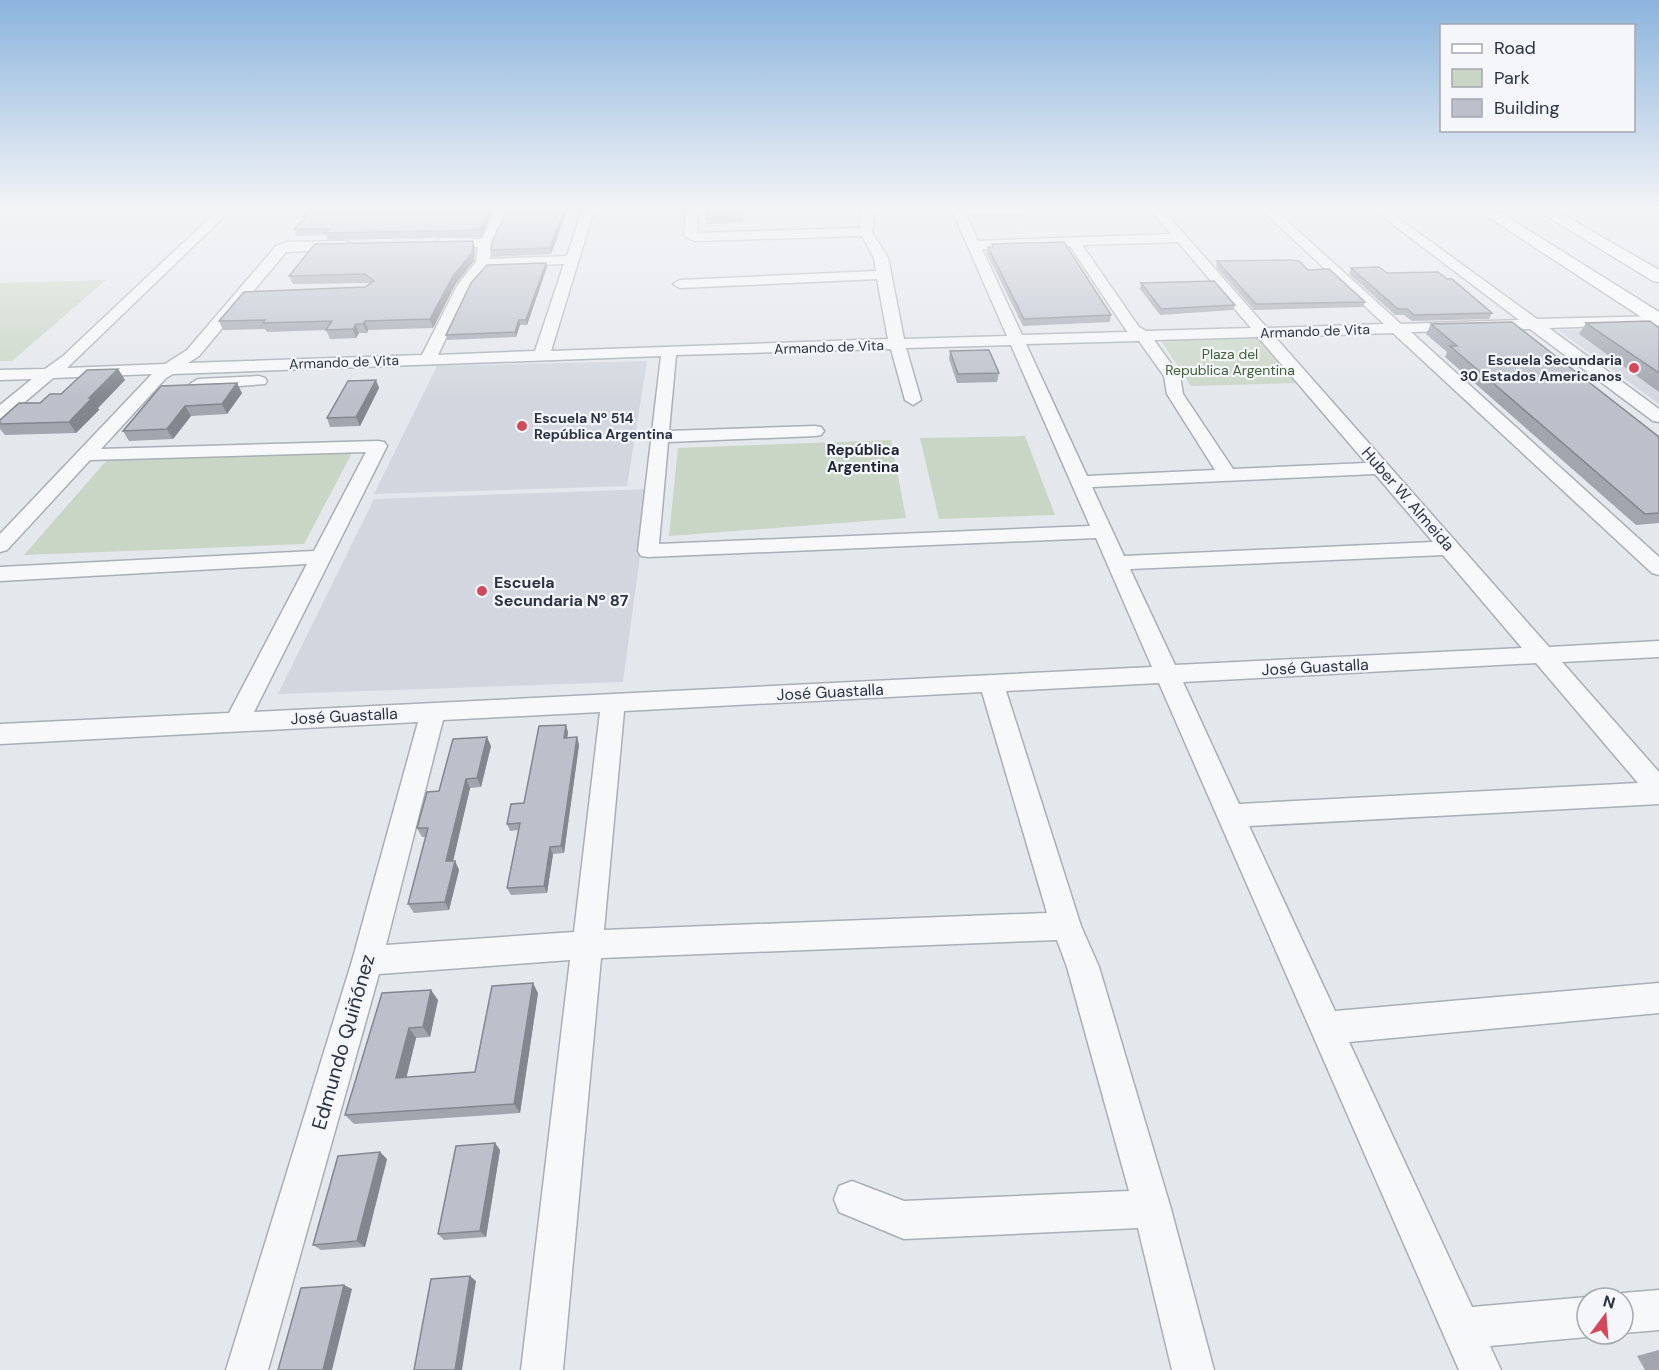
<svg xmlns="http://www.w3.org/2000/svg" width="1659" height="1370" viewBox="0 0 1659 1370" font-family="'DM Sans',sans-serif">
	<rect width="100%" height="100%" fill="#e4e7ec"/>
	<path fill="#d2d6de" d="M1651 327 1659 332V404L1558 330Z
		M647 361 627 486 374 494 437 366Z
		M649 489 623 682 278 694 374 499Z"/>
	<path fill="#c9d6c5" d="M106 280 12 361H0V283Z
		M1261 337 1299 383 1191 386 1161 341Z
		M1025 436 1055 515 939 519 920 438Z
		M891 440 906 518 669 536 678 448Z
		M353 451 304 544 24 555 107 460Z"/>
	<g fill="none" stroke-linecap="round" stroke-linejoin="round">
		<g stroke="#a9aeb7" stroke-width="3">
			<path id="minor" d="M218 210H231L67 368 165 364 187 350 276 246 287 242 346 241 352 245 346 249 286 252 199 356 188 363 422 355 457 286 476 262 478 247 441 246 435 242 441 238 482 239 495 213 500 210 507 213 491 248 490 259 567 256 582 210H594L551 351 888 339 877 279 680 288 673 284 680 280 876 271 874 258 862 236 695 241 684 236 686 210H698L697 233 860 228V210H872L874 218 872 232 888 258 904 339 1007 336 952 210H1031L1025 214 966 215 978 241 1171 234 1151 210H1163L1267 328 1384 324 1262 210H1275L1401 324 1519 320 1374 210H1387L1537 319 1659 316V324L1549 328 1659 409V422L1653 421 1530 329 1411 332 1659 557V575L1652 573 1393 333 1275 337 1549 647 1659 641V657L1562 662 1659 772V804L1249 826 1335 1011 1659 983V1013L1349 1042 1472 1307 1587 1297 1589 1298H1587V1334H1594L1587 1337 1490 1346 1501 1370H1459L1159 683 1006 691 1081 926 1099 967 1171 1209 1214 1370H1172L1138 1228 904 1239 839 1212 834 1199 839 1186 852 1181 904 1201 1129 1191 1067 967 1057 940 601 958 563 1370H521L570 960 379 974 268 1370H226L352 961 418 722 0 744V724L229 713 307 564 0 581V567L314 551 366 452 90 460 7 550 0 552V534L152 374 53 378 6 418 0 419V405L32 379 0 380V370L45 369 63 356ZM1178 242 1251 328 1146 331 1139 327 1082 245ZM1070 246 1126 330 1128 332 1022 335 982 249ZM564 264 535 351 438 355 470 287 487 267ZM1258 337 1366 463 1233 469 1183 394 1180 376 1154 340ZM1139 341 1164 376 1167 394 1215 470 1087 476 1026 344ZM1011 345 1090 526 659 544 668 442 815 436 821 435 824 431 821 427 815 426 669 431 676 355 891 349 905 400 913 405 921 400 906 348ZM661 356 638 551 641 556 648 557 1096 538 1152 667 254 712 387 446 384 442 378 441 101 449 166 378 173 374ZM1375 474 1433 542 1124 556 1092 487ZM1443 555 1522 648 1175 665 1130 569ZM1536 663 1638 783 1239 804 1183 682ZM982 692 1047 913 604 930 624 711ZM600 712 574 932 386 945 443 720Z
				M259 376 265 378 267 381 265 384 198 389 190 384 198 379Z
				M1659 1290V1330L1623 1333V1298H1611L1623 1293Z"/>
		</g>
		<g stroke="#a3abb8" stroke-width="3">
			<path id="major" d="M1478 210H1496L1659 312V326L1652 324Z
				M1537 210H1555L1659 270V282L1653 281Z"/>
		</g>
		<use href="#minor" fill="#f7f8fa" fill-rule="evenodd"/>
		<use href="#major" fill="#fff" fill-rule="evenodd"/>
	</g>
	<path fill="#a1a5ae" d="M309 210H498L493 212 481 237 328 240 326 235 296 236 294 229 304 219 303 216Z
		M503 210H567L551 254 492 257 491 250 506 212Z
		M743 210V223L706 224V218Z
		M473 241 475 249 474 261 455 285 433 328 368 330 367 333H359L356 338 330 339 326 330 267 332 265 329 223 330 219 321 365 287 370 284 368 283 293 284 289 276Z
		M992 244 1111 315 1110 322 1023 326 987 254 988 247H992Z
		M1217 261 1308 270 1365 302 1363 307 1254 310 1216 267Z
		M547 267 527 325H520L516 337 447 340 446 335Z
		M1351 268 1387 273 1492 313 1489 319 1412 321 1404 315H1395L1349 274Z
		M1141 283 1235 305 1233 310 1160 315 1140 289Z
		M1586 323 1659 328V392L1579 334Z
		M1431 324 1659 437V523L1636 525 1445 357 1447 352 1426 334Z
		M950 351 999 373 997 382 957 383 949 359Z
		M118 369 125 380 98 408 99 410 76 433 5 435 0 429V420Z
		M376 380 379 388 360 426 330 427 327 418Z
		M161 386 242 393 227 414 191 416 173 439 129 441 123 431Z
		M568 732 567 738 577 737 579 745 564 853 553 854 547 893 511 895 507 888 519 830 510 831 507 824 524 803Z
		M491 746 481 787 470 788 453 861H455L459 870 449 910 414 913 408 904 426 837H422L417 828 439 791Z
		M382 993 438 1000 430 1037 416 1038 406 1077 475 1072 538 993 520 1113 354 1124 345 1115Z
		M500 1150 486 1237 444 1240 438 1234Z
		M387 1159 365 1247 321 1250 313 1245Z
		M1659 1350V1370H1645L1637 1356Z"/>
	<path fill="#83868d" d="M490 210H498L493 212 481 237 479 230Z
		M564 210H567L551 254 550 248Z
		M473 241 475 249 474 261 455 285 433 328 430 319 453 276Z
		M546 263 547 267 527 325 526 320Z
		M519 320 520 325 516 337 515 332Z
		M365 321 368 330 367 333 363 324Z
		M356 324 359 333 356 338 353 329Z
		M118 369 125 380 98 408 99 410 76 433 69 422 89 398Z
		M376 380 379 388 360 426 356 417Z
		M237 383 242 393 227 414 222 404Z
		M185 406 191 416 173 439 167 429Z
		M566 725 568 732 566 745 564 738Z
		M487 737 491 746 481 787 477 778Z
		M577 737 579 745 564 853 561 846Z
		M466 779 470 788 451 870 446 861Z
		M550 847 553 854 547 893 544 886Z
		M455 861 459 870 449 910 445 902Z
		M533 983 538 993 520 1113 514 1104Z
		M431 990 438 1000 430 1037 423 1027Z
		M409 1028 416 1038 404 1088 396 1078Z
		M495 1143 500 1150 486 1237 480 1231Z
		M380 1152 387 1159 365 1247 357 1241Z
		M470 1276 476 1281 462 1370H455Z
		M344 1285 352 1289 332 1370H323Z"/>
	<path fill="#bbc0ca" stroke="#83868d" stroke-width="1.5" d="M309 210H490L479 230 325 233 329 229H294L307 216H303Z
		M507 210H564L550 248 491 250 492 242Z
		M707 210H743V217L706 218Z
		M473 241 472 253 453 276 430 319 365 321 363 324H356L353 329 326 330 332 321 263 323 265 320 219 321 244 292 365 287 374 281 365 274 289 276 315 244Z
		M1064 242 1111 315 1024 319 988 247H993L992 244Z
		M1290 260 1299 261 1308 270 1329 269 1365 302 1256 304 1217 261Z
		M546 263 526 320H519L515 332 446 335 471 283 487 265Z
		M1379 267 1387 273 1438 272 1447 279H1452L1492 313 1414 315 1407 309H1398L1351 268Z
		M1214 281 1235 305 1161 309 1141 283Z
		M1650 321 1659 328V373L1586 323Z
		M1512 322 1659 437V513L1645 514 1450 346H1457L1431 324Z
		M989 350 999 373 958 374 950 351Z
		M118 369 89 398H92L69 422 0 424V420L19 403H40L50 394H61L87 370Z
		M376 380 356 417 327 418 348 381Z
		M237 383 222 404 185 406 167 429 123 431 161 386Z
		M566 725 564 738 577 737 561 846 550 847 544 886 507 888 520 823 507 824 511 804 524 803 539 726Z
		M487 737 477 778 466 779 446 861H455L445 902 408 904 428 828H417L427 792 439 791 453 739Z
		M533 983 514 1104 345 1115 382 993 431 990 423 1027 409 1028 396 1078 475 1072 492 986Z
		M495 1143 480 1231 438 1234 456 1146Z
		M380 1152 357 1241 313 1245 338 1156Z
		M470 1276 455 1370H414L431 1279Z
		M344 1285 323 1370H278L301 1288Z"/>
	<linearGradient id="sky" x2="0" y2="1"><stop stop-color="#8bb4dd"/><stop offset="0.52" stop-color="#f3f4f6"/><stop offset="1" stop-color="#f3f4f6" stop-opacity="0"/></linearGradient>
	<rect width="1659" height="401" fill="url(#sky)"/>
	<g fill="#d1495b" stroke="#f4f6f9" stroke-width="2">
		<circle cx="1634" cy="368" r="6"/>
		<circle cx="522" cy="426" r="6"/>
		<circle cx="482" cy="591" r="6"/>
	</g>
	<g text-anchor="middle" dominant-baseline="central" stroke-width="4.5" stroke-linejoin="round" paint-order="stroke">
		<g font-size="14" fill="#2b3445" stroke="#f4f6f9">
			<text transform="translate(1315 331) rotate(-2)">Armando de Vita</text>
			<text transform="translate(829 347) rotate(-2)">Armando de Vita</text>
			<text transform="translate(344 362) rotate(-2)">Armando de Vita</text>
		</g>
		<g font-size="14" fill="#3f6138" stroke="#f4f6f9">
			<text x="1230" y="354">Plaza del<tspan x="1230" dy="16">Republica Argentina</tspan></text>
		</g>
		<g font-size="14" font-weight="bold" fill="#2b3445" stroke="#f4f6f9" text-anchor="end">
			<text x="1622" y="360">Escuela Secundaria<tspan x="1622" dy="16">30 Estados Americanos</tspan></text>
			<text x="534" y="418" text-anchor="start">Escuela Nº 514<tspan x="534" dy="16">República Argentina</tspan></text>
		</g>
		<g font-size="15" font-weight="bold" fill="#1d2536" stroke="#f4f6f9">
			<text x="863" y="450">República<tspan x="863" dy="17">Argentina</tspan></text>
		</g>
		<g font-size="16" fill="#2b3445" stroke="#f4f6f9">
			<text transform="translate(1408 499) rotate(49)">Huber W. Almeida</text>
			<text transform="translate(1315 667) rotate(-3)">José Guastalla</text>
			<text transform="translate(830 692) rotate(-3)">José Guastalla</text>
			<text transform="translate(344 716) rotate(-3)">José Guastalla</text>
		</g>
		<g font-size="16" font-weight="bold" fill="#2b3445" stroke="#f4f6f9" text-anchor="start">
			<text x="494" y="582">Escuela<tspan x="494" dy="18">Secundaria Nº 87</tspan></text>
		</g>
		<g font-size="20" fill="#2b3445" stroke="#f4f6f9">
			<text transform="translate(343 1042) rotate(-74)">Edmundo Quiñónez</text>
		</g>
	</g>
	<rect x="1440" y="24" width="195" height="108" fill="#f4f6f9" stroke="#a4a8b1" stroke-width="1.5"/>
	<rect x="1452" y="44" width="30" height="9" fill="#ffffff" stroke="#a4a8b1" stroke-width="1.5"/>
	<text x="1494" y="54" font-size="18" fill="#2b3445">Road</text>
	<rect x="1452" y="69" width="30" height="18" fill="#c9d6c5" stroke="#a4a8b1" stroke-width="1.5"/>
	<text x="1494" y="84" font-size="18" fill="#2b3445">Park</text>
	<rect x="1452" y="99" width="30" height="18" fill="#bbc0ca" stroke="#a4a8b1" stroke-width="1.5"/>
	<text x="1494" y="114" font-size="18" fill="#2b3445">Building</text>
	<g transform="translate(1605 1316) rotate(16)"><circle r="28" fill="#f4f6f9" stroke="#a4a8b1" stroke-width="1.5"/>
	<path d="M0-4.5L10 22L0 15L-10 22Z" fill="#d1495b"/>
	<text y="-9" font-size="16" font-weight="bold" text-anchor="middle" fill="#2b3445">N</text>
	</g>
</svg>
